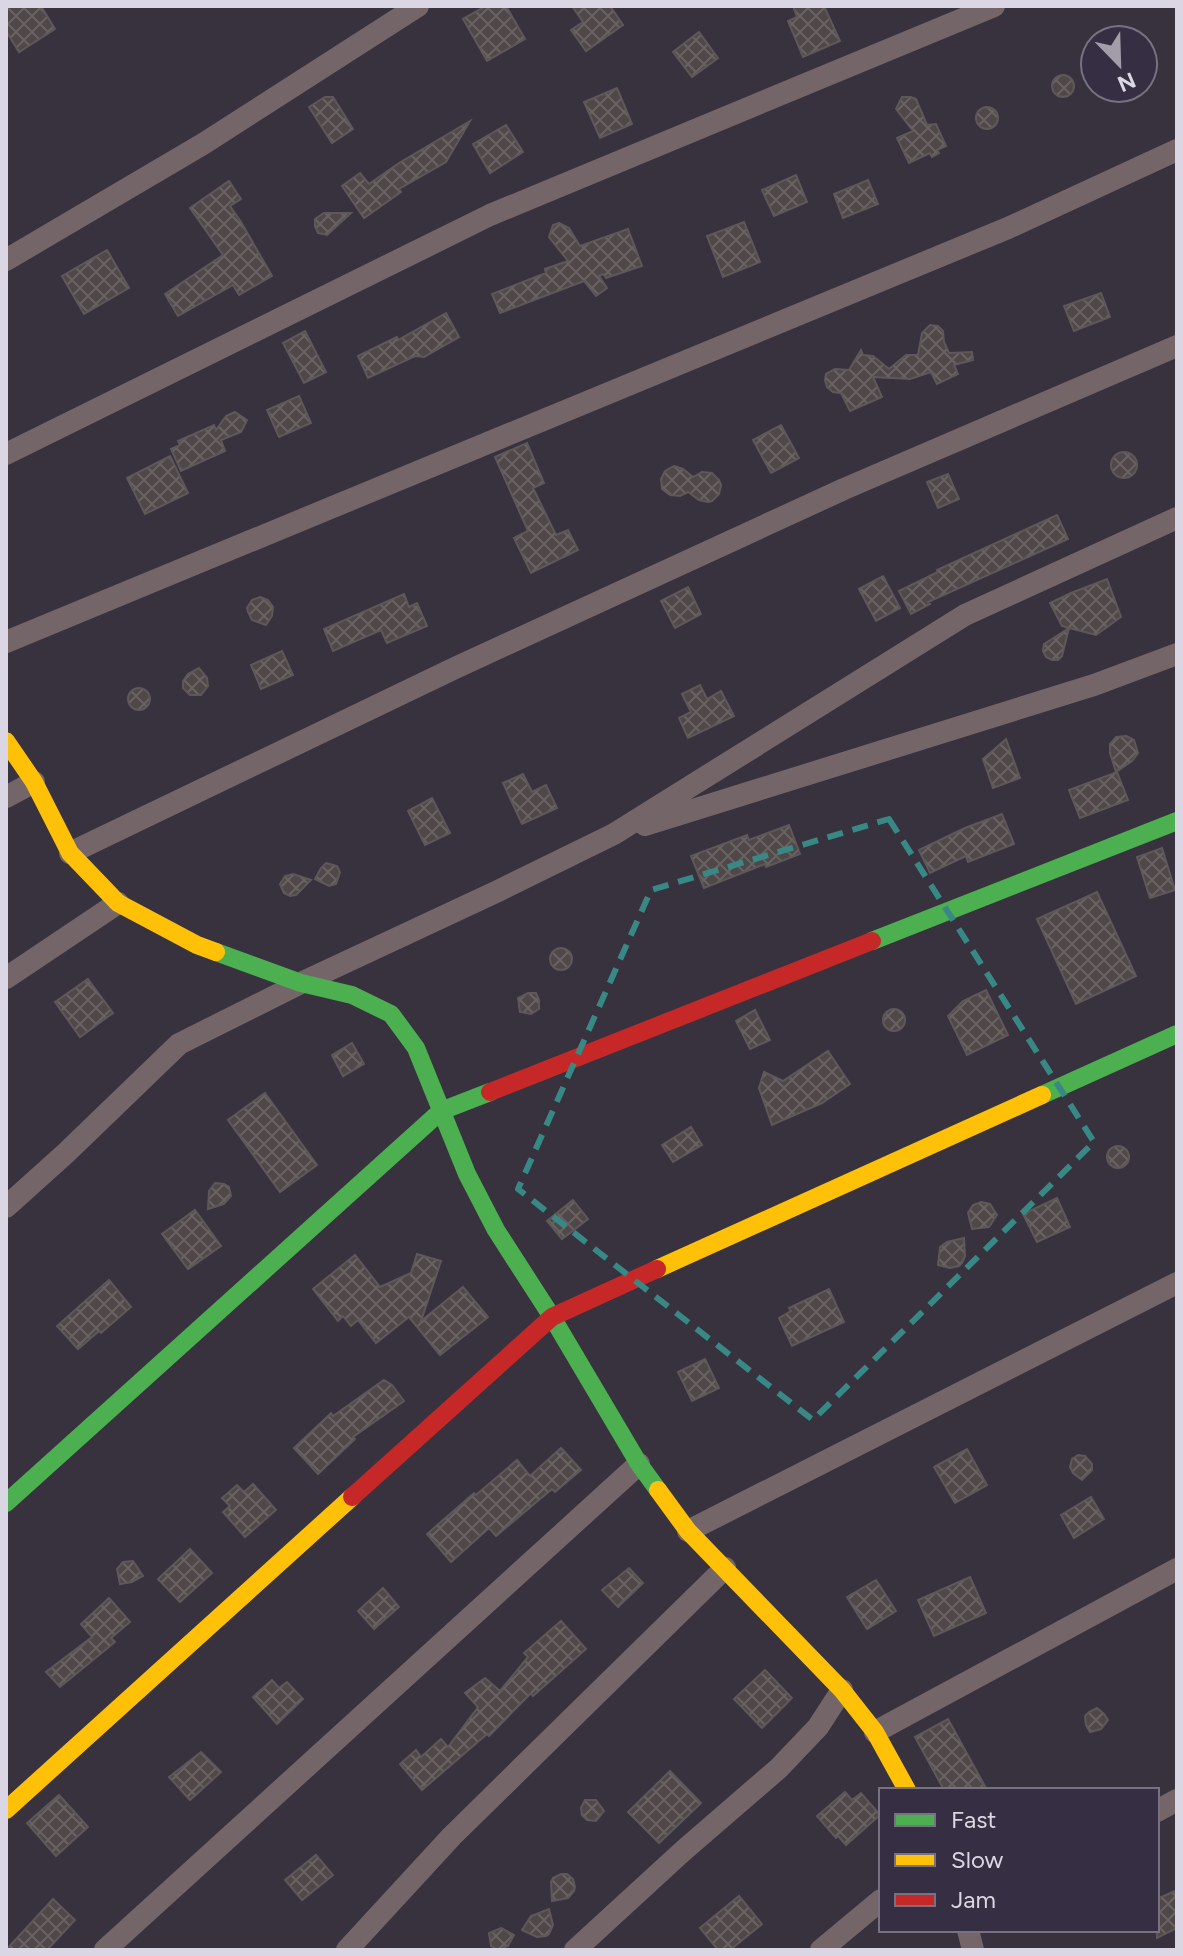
<svg xmlns="http://www.w3.org/2000/svg" width="1183" height="1956" viewBox="0 0 1183 1956" font-family="Figtree,sans-serif">
	<defs>
		<pattern id="building-cross-hatch" width="8" height="8" patternUnits="userSpaceOnUse" patternTransform="scale(2)"><rect width="8" height="8" fill="#504848"/><path d="M0 0l8 8M0 8l8-8" fill="none" stroke="#696262"/></pattern>
	</defs>
	<rect width="100%" height="100%" fill="#37323e"/>
	<path fill="url(#building-cross-hatch)" stroke="#5e585a" stroke-width="2" d="M6 6H41L55 29 19 52 6 31Z
		M486 6H506L525 39 487 61 463 19Z
		M572 6H610L623 25 586 51 571 30 583 22Z
		M793 6H824L840 41 803 57 788 21 797 17Z
		M699 32 718 58 692 77 673 52Z
		M1052 86a11 11 0 1 1 22 0a11 11 0 1 1-22 0Z
		M617 88 632 124 600 138 584 102Z
		M325 97H333L353 129 332 143 309 107Z
		M902 97H911L916 99 927 125 936 124 946 146 937 150 939 153 932 157 930 153 909 163 897 138 913 131 896 109Z
		M976 118a11 11 0 1 1 22 0a11 11 0 1 1-22 0Z
		M470 121 446 162 399 189 401 192 364 218 342 186 360 173 369 184 399 163Z
		M506 125 523 152 490 173 473 144Z
		M796 175 807 202 774 216 762 190Z
		M868 180 878 204 843 218 834 194Z
		M229 181 241 199 230 206 241 222 272 276 239 295 233 285 178 316 165 294 223 255 190 208Z
		M324 213H351L327 235 318 233 315 226V219Z
		M744 222 760 262 723 277 707 236Z
		M559 223 569 228 580 246 628 229 642 266 606 278 604 274 599 276 607 288 596 296 584 281 500 313 492 294 546 273 545 269 568 261 549 237 553 225Z
		M107 250 129 288 84 314 62 276Z
		M1101 293 1110 317 1074 331 1064 306Z
		M446 313 459 337 424 357 415 356 368 378 358 356 397 337 398 340Z
		M930 325 938 326 943 331 944 342 949 353 972 352 973 360 954 365 958 374 937 384 931 372 910 379 873 377 882 397 850 411 841 393 833 392 827 387 825 380 826 374 835 369 849 370 861 350 863 355 873 356 889 369 906 355H918L922 333Z
		M305 331 326 372 304 383 283 343Z
		M299 396 311 423 279 437 267 410Z
		M235 412 247 420 241 432 221 440 225 451 181 471 171 449 180 445 178 441 214 425 216 430 226 416Z
		M781 425 799 458 771 473 753 440Z
		M527 443 544 483 533 488 556 535 568 530 578 550 531 573 514 538 528 531 495 457Z
		M1111 465a13 13 0 1 1 26 0a13 13 0 1 1-26 0Z
		M170 456 188 493 145 514 127 478Z
		M674 466 683 469 693 477 702 472 712 473 719 480 721 485 719 494 712 501 708 502 699 500 688 492 680 496 670 495 662 489 661 479 665 471Z
		M948 474 959 499 938 508 927 482Z
		M1057 515 1068 539 928 602 930 604 911 614 899 591 938 572 937 570Z
		M883 576 900 608 876 621 859 589Z
		M1107 579 1121 617 1096 635 1069 628 1062 656 1058 660H1052L1046 657 1043 651 1044 644 1069 628 1062 626 1050 603 1071 593Z
		M688 587 701 614 675 628 661 601Z
		M404 594 409 607 417 603 427 626 387 643 381 630 333 651 324 629Z
		M260 597 268 600 273 607 272 616 266 625 252 620 248 612 247 608 252 600Z
		M282 651 293 675 261 689 251 665Z
		M199 668 207 678 208 686 201 695H190L183 688V681L188 674Z
		M700 685 707 699 721 691 734 716 688 738 679 718 691 712 682 694Z
		M128 699a11 11 0 1 1 22 0a11 11 0 1 1-22 0Z
		M1126 736 1134 740 1138 753 1132 761 1116 772 1110 753V744L1116 737Z
		M1006 739 1020 778 993 788 983 759Z
		M1117 772 1128 800 1080 818 1069 790Z
		M523 774 532 792 546 785 557 808 522 824 503 783Z
		M432 798 450 833 425 845 408 811Z
		M1002 814 1014 844 968 862 966 856 930 873 919 850 965 828Z
		M789 825 800 854 766 867 765 864 704 888 691 856 747 835 749 840Z
		M1162 848 1175 890 1150 898 1137 857Z
		M326 863 337 866 340 872 336 884 329 886 315 879 321 868Z
		M293 874 311 880 296 895 290 896 284 893 280 884 285 876Z
		M1097 892 1136 976 1076 1004 1037 919Z
		M550 959a11 11 0 1 1 22 0a11 11 0 1 1-22 0Z
		M88 979 113 1013 80 1037 55 1002Z
		M986 990 1008 1035 967 1055 948 1016 963 1001Z
		M528 993H536L539 1000V1009L531 1014 520 1012 518 998Z
		M883 1020a11 11 0 1 1 22 0a11 11 0 1 1-22 0Z
		M755 1010 770 1040 750 1049 736 1021Z
		M352 1043 364 1064 343 1076 332 1055Z
		M828 1051 850 1084 822 1103 772 1125 759 1088 764 1072 783 1081Z
		M265 1093 317 1165 280 1192 228 1120Z
		M691 1127 702 1145 673 1162 662 1145Z
		M1107 1157a11 11 0 1 1 22 0a11 11 0 1 1-22 0Z
		M215 1183 224 1184 229 1187 231 1196 224 1204 208 1209 209 1191Z
		M1057 1198 1070 1227 1037 1242 1023 1214Z
		M573 1200 588 1219 562 1239 547 1221Z
		M981 1202 990 1204 997 1215 989 1227 972 1229 968 1213 973 1205Z
		M195 1210 221 1246 188 1269 162 1234Z
		M964 1238 965 1256 962 1263 959 1266 950 1268 938 1265 940 1247 947 1242Z
		M417 1254 441 1261 421 1321 463 1287 488 1317 440 1355 409 1317 376 1343 358 1320 351 1326 343 1316 338 1321 313 1289 355 1255 380 1287 411 1273Z
		M109 1280 131 1307 101 1333 99 1331 78 1349 57 1326Z
		M829 1289 844 1322 792 1346 779 1318 791 1311 789 1308Z
		M705 1359 719 1388 692 1401 678 1372Z
		M384 1380 392 1385 404 1401 353 1437 355 1439 318 1474 294 1448 331 1413 333 1416Z
		M561 1448 581 1470 555 1492 552 1489 496 1536 489 1528 451 1562 427 1534 474 1493 476 1495 517 1460 530 1476Z
		M967 1449 987 1485 955 1503 934 1467Z
		M1078 1455 1085 1456 1092 1464V1470L1082 1480 1073 1473 1070 1467 1072 1459Z
		M253 1484 276 1510 245 1537 223 1512 230 1506 222 1498 237 1485 244 1492Z
		M1091 1497 1104 1519 1074 1538 1061 1515Z
		M190 1549 212 1573 180 1602 158 1579Z
		M133 1561 143 1576 132 1582 120 1584 117 1569 123 1562Z
		M629 1568 643 1583 618 1607 602 1590Z
		M970 1577 986 1613 934 1636 918 1600Z
		M876 1580 896 1611 867 1629 847 1597Z
		M383 1588 399 1607 374 1629 358 1611Z
		M109 1598 130 1622 111 1638 115 1642 60 1687 46 1672 92 1637 81 1624Z
		M561 1621 586 1649 533 1696 531 1693 489 1736 487 1734 422 1790 400 1764 416 1750 421 1757 441 1739 448 1747 478 1707 465 1693 485 1678 500 1691 528 1657 524 1653Z
		M765 1670 792 1698 762 1728 734 1699Z
		M272 1680 279 1688 287 1682 303 1699 277 1724 253 1697Z
		M1097 1708 1104 1714 1108 1720 1101 1729 1090 1732 1086 1725 1085 1716 1089 1712Z
		M948 1719 987 1790H944L915 1737Z
		M201 1752 221 1772 190 1800 169 1777Z
		M670 1771 701 1803 659 1843 628 1812Z
		M845 1792 852 1800 861 1793 880 1815 846 1845 838 1836 836 1838 817 1816Z
		M59 1795 88 1827 56 1856 27 1823Z
		M585 1800H596L604 1811 596 1821 587 1820 582 1815 581 1808Z
		M316 1855 333 1875 302 1900 285 1880Z
		M561 1874H567L573 1879 575 1887 574 1891 568 1898 552 1901 551 1882 553 1878Z
		M1177 1890V1928L1157 1938V1899Z
		M739 1896 762 1924 730 1950H718L700 1928Z
		M53 1899 75 1920 47 1950H6Z
		M549 1909 553 1925 549 1934 546 1936 537 1937 522 1930 531 1916Z
		M501 1928 514 1935 508 1946 498 1950 491 1946 489 1933Z"/>
	<g fill="none" stroke-linecap="round" stroke-linejoin="round">
		<path stroke="#746668" stroke-width="22" d="M6 260 203 144 418 6
			M6 454 490 215 994 6
			M6 642 1008 228 1177 150
			M6 797 34 782
			M645 825 1094 685 1177 654
			M70 853 455 668 844 489 1177 346
			M6 978 118 903
			M6 1207 66 1153 179 1044 301 983 498 891 614 834 965 615 1177 518
			M688 1531 1177 1283
			M875 1732 1177 1569
			M1157 1811 1177 1800
			M968 1930 973 1950
			M105 1950 639 1464
			M347 1950 452 1836 725 1568
			M575 1950 683 1851 779 1768 818 1727 842 1690
			M821 1950 881 1900"/>
		<path stroke="#4caf50" stroke-width="18" d="M872 941 1177 821
			M216 952 301 983 352 995 391 1014 416 1048 467 1174 496 1230 552 1317 639 1464 658 1490
			M1042 1095 1177 1034
			M6 1503 441 1111 490 1092"/>
		<path stroke="#ffc107" stroke-width="18" d="M6 741 34 782 70 853 118 903 197 945 216 952
			M657 1269 1042 1095
			M658 1490 688 1531 842 1690 875 1732 907 1790
			M6 1810 352 1497"/>
		<path stroke="#c62828" stroke-width="18" d="M490 1092 872 941
			M352 1497 552 1317 657 1269"/>
	</g>
	<path fill="none" stroke="#388985" stroke-width="6" stroke-dasharray="16 10" stroke-linejoin="round" d="M889 819 1094 1142 813 1420 518 1189 651 890Z"/>
	<rect width="1183" height="1956" fill="none" stroke="#dbd6e3" stroke-width="16"/>
	<rect x="879" y="1788" width="280" height="144" fill="#362e42" stroke="#787182" stroke-width="2"/>
	<rect x="895" y="1814" width="40" height="12" fill="#4caf50" stroke="#787182" stroke-width="2"/>
	<text x="951" y="1828" font-size="24" fill="#dbd6e3">Fast</text>
	<rect x="895" y="1854" width="40" height="12" fill="#ffc107" stroke="#787182" stroke-width="2"/>
	<text x="951" y="1868" font-size="24" fill="#dbd6e3">Slow</text>
	<rect x="895" y="1894" width="40" height="12" fill="#c62828" stroke="#787182" stroke-width="2"/>
	<text x="951" y="1908" font-size="24" fill="#dbd6e3">Jam</text>
	<g transform="translate(1119 64) rotate(157)"><circle r="38" fill="#362e42" stroke="#787182" stroke-width="2"/>
	<path d="M0-6L14 30L0 20L-14 30Z" fill="#a29da9"/>
	<text y="-12" font-size="22" font-weight="bold" text-anchor="middle" fill="#dbd6e3">N</text>
	</g>
</svg>
